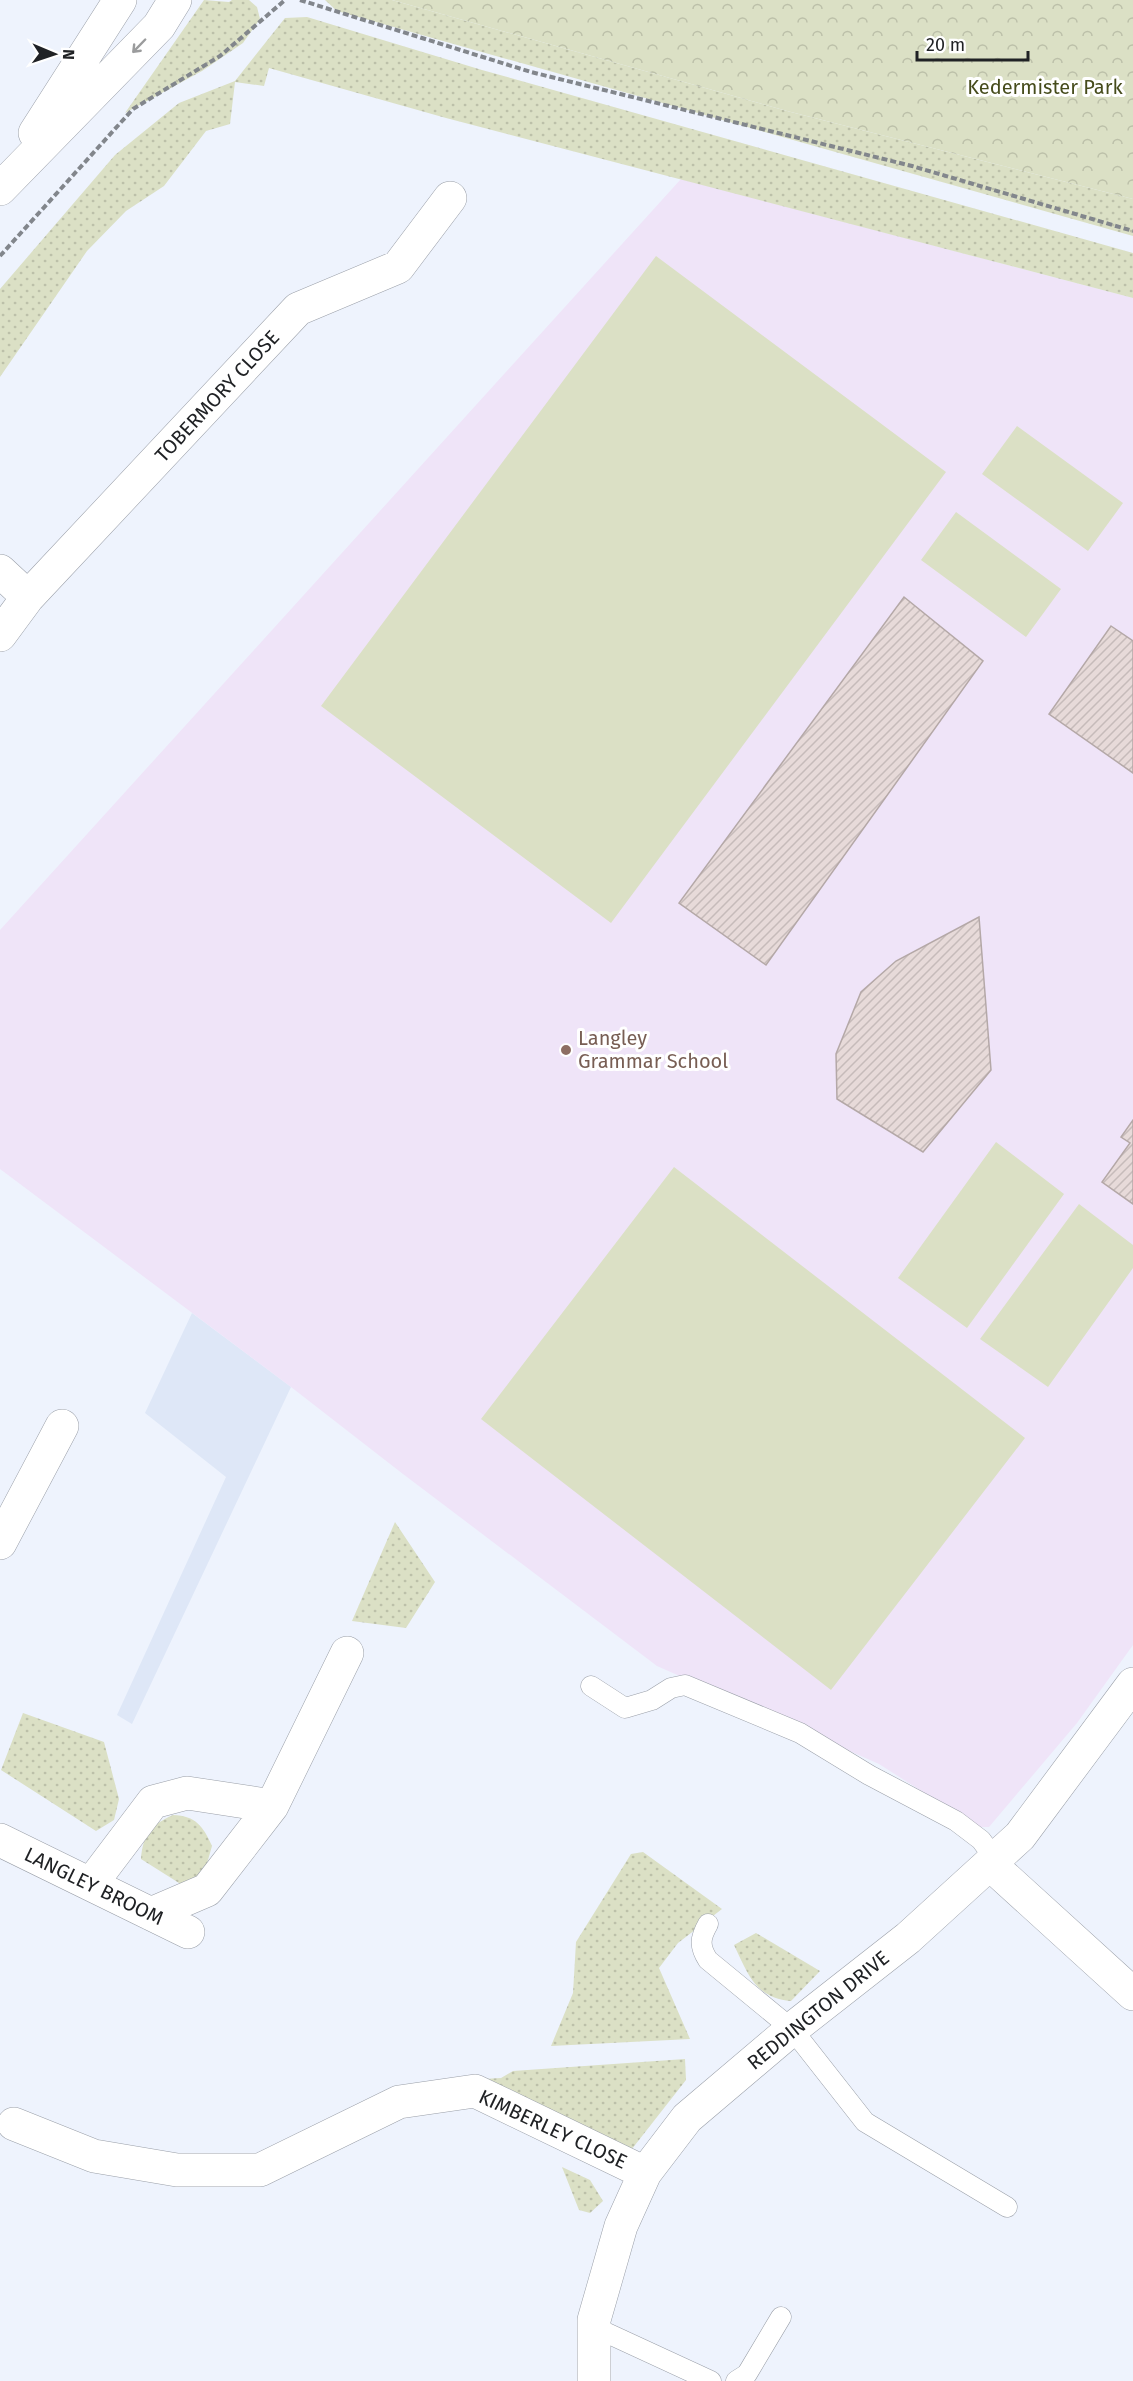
<svg xmlns="http://www.w3.org/2000/svg" width="1133" height="2381" viewBox="0 0 1133 2381" font-family="'Fira Sans',sans-serif">
	<defs>
		<pattern id="grass-dots" width="8" height="8" patternUnits="userSpaceOnUse" patternTransform="scale(1.5)"><rect width="8" height="8" fill="#dbe0c5"/><path d="M2 2h.1M6 6h.1" fill="none" stroke="#bcc0a9" stroke-width="1.8" stroke-linecap="round"/></pattern>
		<pattern id="forest-crowns" width="20" height="18" patternUnits="userSpaceOnUse" patternTransform="scale(1.5)"><rect width="20" height="18" fill="#dbe0c5"/><path d="M2 6a3 3 0 1 1 6 0M12 15a3 3 0 1 1 6 0" fill="none" stroke="#bcc0a9"/></pattern>
		<pattern id="building-hatch" width="6" height="6" patternUnits="userSpaceOnUse" patternTransform="scale(1.5)"><rect width="6" height="6" fill="#e7dad9"/><path d="M-1 1l2-2M0 6l6-6M5 7l2-2" fill="none" stroke="#c6bbba"/></pattern>
	</defs>
	<rect width="100%" height="100%" fill="#eef3fd"/>
	<path fill="#dee7f7" d="M192 1313 291 1387 132 1724 117 1715 226 1477 145 1413Z"/>
	<path fill="#efe4f8" d="M681 179 1133 298V1645L1077 1723 989 1827H978L879 1764 657 1666 403 1474 291 1387 0 1169V930Z"/>
	<path fill="url(#grass-dots)" d="M204 0 229 2 232 0H249L257 7 260 19 243 43 202 71 125 113Z
		M325 0H392L787 111 1133 199V236L337 11Z
		M307 17 482 70 1133 253V298L446 118 269 68 264 86 235 82 230 124 206 131 164 186 126 211 87 251 0 377V289L115 155 179 103 235 81 285 18Z
		M395 1522 435 1582 406 1628 352 1621Z
		M23 1713 104 1742 119 1799 114 1820 96 1831 1 1770Z
		M173 1815C196 1816 203 1826 212 1846L198 1895 141 1859C143 1834 151 1825 173 1815Z
		M643 1852 722 1909 678 1943 659 1968 690 2039 551 2046 573 1993 576 1942 631 1854Z
		M756 1933 820 1971 791 2001C755 1998 748 1974 734 1945Z
		M685 2059 686 2080 628 2154 483 2079 501 2078 513 2071Z
		M562 2167 590 2180 603 2201 590 2213 579 2210Z"/>
	<path fill="url(#forest-crowns)" d="M392 0H1133V199L787 111Z"/>
	<path fill="#dbe0c5" d="M656 256 946 472 611 923 321 706Z
		M1017 426 1123 503 1088 551 982 474Z
		M956 512 1061 589 1026 637 921 560Z
		M996 1142 1064 1194 967 1328 898 1278Z
		M674 1167 1025 1438 831 1690 481 1419Z
		M1079 1204 1133 1245V1268L1048 1387 980 1339Z"/>
	<path fill="url(#building-hatch)" stroke="#b4a8a7" stroke-width="1.5" d="M904 597 983 661 766 965 679 903Z
		M1111 626 1133 641V773L1049 714Z
		M979 917 991 1070 923 1152 837 1099 836 1054 861 992 896 961Z
		M1133 1120V1204L1102 1182 1130 1143 1121 1137Z"/>
	<g fill="none" stroke-linecap="round" stroke-linejoin="round">
		<g stroke="#9a9fa8" stroke-width="21">
			<path id="lane" d="M591 1686 625 1708 652 1700 671 1688 685 1685 800 1733 869 1775 956 1821 981 1840 995 1859
				M708 1924C700 1938 699 1946 708 1960L792 2029 865 2122 1007 2207
				M594 2327 711 2381
				M736 2381 747 2374 781 2317"/>
		</g>
		<g stroke="#9a9fa8" stroke-width="34">
			<path id="street" d="M0 571 28 597 298 309 398 267 450 198
				M0 635 28 597
				M0 1543 62 1426
				M0 1840 188 1932
				M990 1864 1133 1994
				M91 1884 153 1802 187 1793 272 1806
				M151 1914 207 1890 272 1806 347 1653
				M14 2124 94 2156 177 2170H260L399 2102 475 2091 645 2173
				M594 2381V2320L621 2226 645 2173 687 2118 792 2029 908 1938 1020 1836 1133 1684"/>
		</g>
		<g stroke="#9a9fa8" stroke-width="34">
			<path id="primary" d="M35 133 120 0
				M0 189 159 26 175 0"/>
		</g>
		<path stroke="#82868c" stroke-width="4" stroke-dasharray="6 3" stroke-linecap="butt" d="M300 0 531 72 912 166 1133 231
			M0 256 133 109 220 56 285 0"/>
		<use href="#lane" stroke="#fff" stroke-width="20"/>
		<use href="#street" stroke="#fff" stroke-width="33"/>
		<use href="#primary" stroke="#fff" stroke-width="33"/>
	</g>
	<defs><path id="oneway-shaft" d="M-6 0H5M1.5-3L5.5 0L1.5 3" fill="none" stroke-width="1.6" stroke-linecap="round" stroke-linejoin="round" transform="scale(1.5)"/></defs>
	<use stroke="#9b9c9d" href="#oneway-shaft" transform="translate(139 46) rotate(134)"/>
	<circle fill="#8d6e63" stroke="#fff" stroke-width="2" cx="566" cy="1050" r="6"/>
	<g text-anchor="middle" dominant-baseline="central" stroke-width="6" stroke-linejoin="round" paint-order="stroke">
		<g font-size="20" fill="#464c1c" stroke="#fff">
			<text x="1045" y="87">Kedermister Park</text>
		</g>
		<g font-size="20" fill="#202225" stroke="#fff">
			<text transform="translate(217 396) rotate(-47)">TOBERMORY CLOSE</text>
			<text transform="translate(94 1886) rotate(26)">LANGLEY BROOM</text>
			<text transform="translate(818 2010) rotate(-39)">REDDINGTON DRIVE</text>
			<text transform="translate(553 2129) rotate(25)">KIMBERLEY CLOSE</text>
		</g>
		<g font-size="20" fill="#785e54" stroke="#fff" text-anchor="start">
			<text x="578" y="1038">Langley<tspan x="578" dy="23">Grammar School</tspan></text>
		</g>
	</g>
	<g transform="translate(54 54) rotate(92)" stroke="#ffffff" stroke-width="4.5" paint-order="stroke">
	<path d="M0-4.5L10 22L0 15L-10 22Z" fill="#202225"/>
	<text y="-9" font-size="16" font-weight="bold" text-anchor="middle" fill="#202225">N</text>
	</g>
	<path d="M917 51v9h111v-9" fill="none" stroke="#202225" stroke-width="3"/>
	<text x="926" y="51" font-size="18" fill="#202225" stroke="#ffffff" stroke-width="4.5" paint-order="stroke">20 m</text>
</svg>
